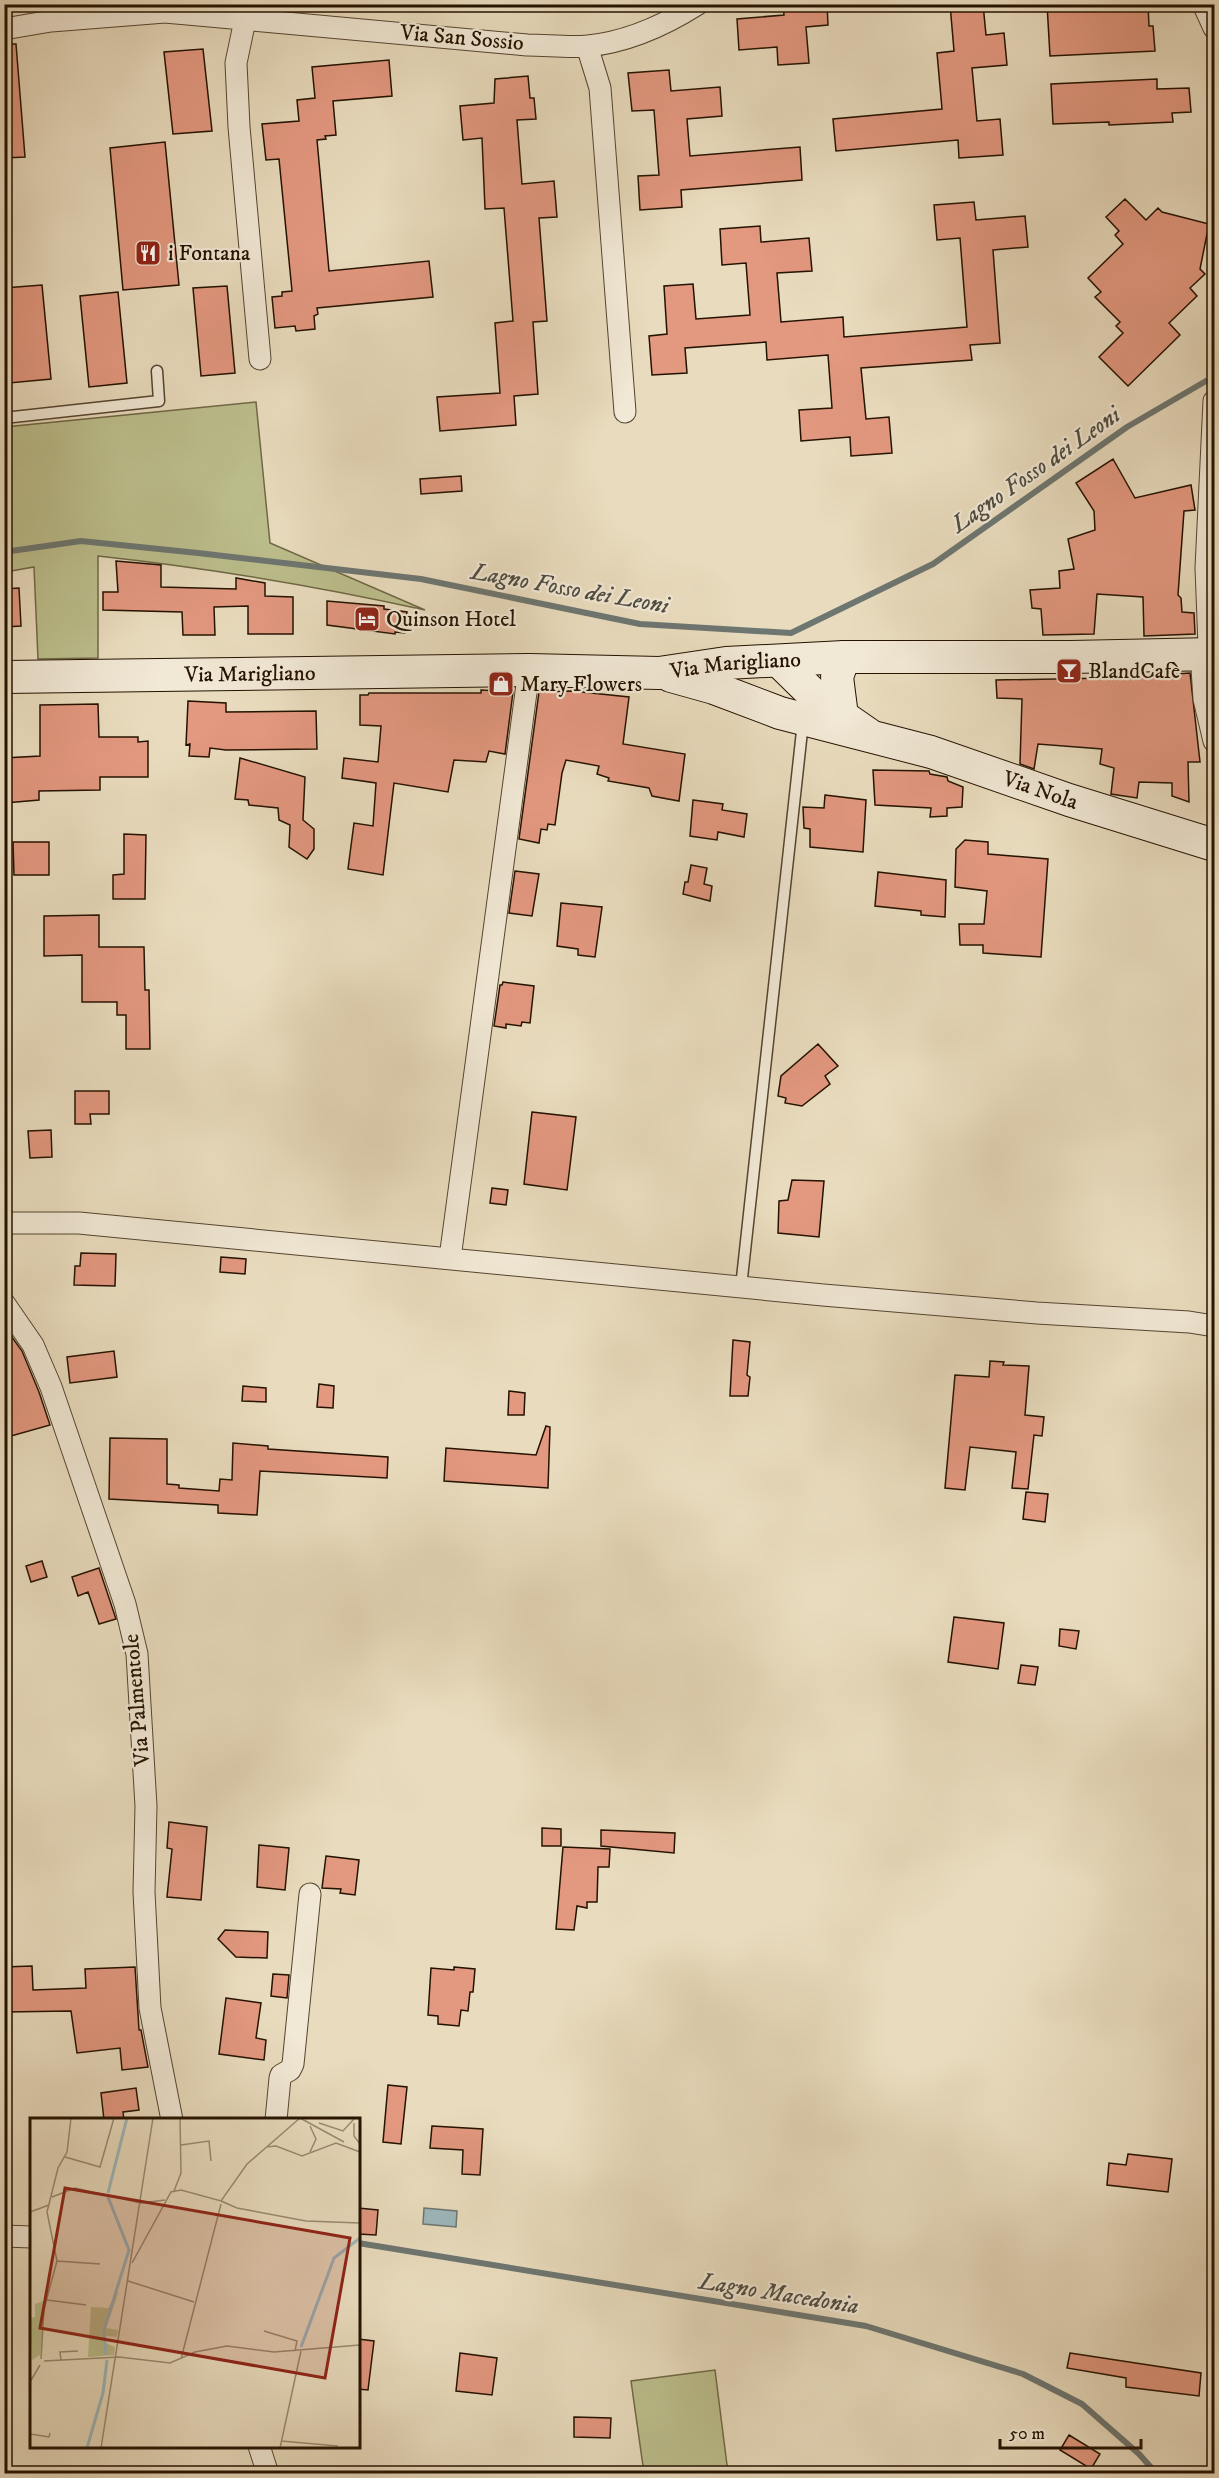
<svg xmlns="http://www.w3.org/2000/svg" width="1219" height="2478" viewBox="0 0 1219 2478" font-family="'IM FELL DW Pica',serif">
	<rect width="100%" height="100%" fill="#e9dcbe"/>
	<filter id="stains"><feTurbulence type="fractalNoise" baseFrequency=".00333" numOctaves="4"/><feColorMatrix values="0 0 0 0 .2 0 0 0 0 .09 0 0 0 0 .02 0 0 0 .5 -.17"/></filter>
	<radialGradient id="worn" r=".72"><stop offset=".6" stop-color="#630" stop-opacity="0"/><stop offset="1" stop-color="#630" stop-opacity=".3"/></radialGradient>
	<path fill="#bcbf8d" stroke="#706846" stroke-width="1.5" d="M256 402 270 543 425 610C317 586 208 568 98 556V658L38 659 34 567 5 572V427Z
		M715 2370 728 2473H644L631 2381Z"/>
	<path fill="#9db8bd" stroke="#6d7671" stroke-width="1.5" d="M424 2208 457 2211 456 2227 423 2224Z"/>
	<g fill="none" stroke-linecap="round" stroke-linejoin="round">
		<path stroke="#6d7671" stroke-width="6" d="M4 552 81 541 198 553 421 579 640 624 791 633 933 564 1127 427 1206 381
			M358 2243 866 2326 1023 2374 1082 2404 1139 2454 1157 2474"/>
	</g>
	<path fill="#e39880" stroke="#241200" stroke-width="1.5" d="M783 4H827L828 25 806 27 809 63 778 65 777 47 739 50 737 19 784 15Z
		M950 4H983L986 35 1004 33 1007 65 972 68 977 121 1000 119 1003 155 959 158 958 140 836 151 833 119 942 109 937 53 954 51Z
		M1047 4H1148L1149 26H1153L1155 51 1050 56Z
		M4 44H16L25 157 4 158Z
		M203 49 212 131 173 134 164 52Z
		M389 60 392 96 333 101 336 135 325 136 326 139 317 140 329 271 429 261 433 297 317 308 318 314 314 316 315 329 296 331 295 326 275 328 272 297 282 296V292L292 291 279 159 266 160 262 124 299 121 297 100 315 98 312 67Z
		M669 70 671 91 720 87 722 116 687 119 690 156 800 147 802 180 681 190 682 207 640 210 638 176 659 175 654 110 632 111 628 73Z
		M528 76 530 98H534L536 119 517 120 522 184 554 181 557 217 539 218 547 321 533 322 538 394 514 396 516 425 440 431 437 397 500 393 495 323 513 321 504 208 485 209 482 138 463 140 460 106 494 103 495 79Z
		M1157 79V89L1189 88 1191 112 1172 113 1173 122 1109 125V122L1053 124 1051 84Z
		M165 142 179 285 123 290 110 148Z
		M1125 199 1146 220 1158 208 1162 212 1209 224 1200 269 1205 274 1190 288 1197 296 1169 323 1180 335 1128 386 1099 357 1123 333 1116 326 1120 322 1095 297 1101 292 1088 278 1123 244 1115 235 1119 231 1106 217Z
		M974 202 976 220 1025 216 1028 247 993 250 1000 343 970 345 972 360 861 368 866 419 889 417 892 453 851 456 850 437 801 441 799 410 832 408 828 355 767 360 766 342 685 348 687 373 652 375 649 336 667 334 664 286 693 284 696 319 750 315 746 263 722 265 720 229 760 226 761 242 809 238 812 271 777 273 781 322 843 317 844 337 967 327 960 238 937 240 934 205Z
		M42 285 51 379 9 383 4 335V288Z
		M227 286 235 373 201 376 193 288Z
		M118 292 127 383 89 387 80 296Z
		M1113 459 1135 498 1191 485 1195 510 1184 511 1178 595 1181 598 1182 612 1194 613 1195 634 1144 636 1143 597 1097 594 1094 634 1043 635 1041 609 1032 608 1030 590 1060 588 1059 571 1074 569 1068 539 1095 530 1094 511 1076 483Z
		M461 476 462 491 421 494 420 479Z
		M116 561 161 565V587L236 589V578L265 583V596L293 597V634H248V606L214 607 215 635H183L182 612 103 610V592H118Z
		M19 588 21 626 4 627V589Z
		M327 601 384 606V609L407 612 405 633 395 632V634L327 625Z
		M1190 673 1200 762H1188L1189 802 1172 796V783L1139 782 1137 798 1111 794 1114 768 1100 764 1102 749 1038 744 1034 769 1020 764 1022 699 997 698 996 680 1161 677V675Z
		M481 690 513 692 505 754 489 751 486 762 454 760 448 792 394 783 383 875 348 869 354 823 373 826 376 783 342 778 344 758 378 762 381 726 360 725V695H368L369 693H481Z
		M572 691 629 697 623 744 685 754 679 801 652 796 649 788 608 781 609 778 597 774 599 766 566 760 562 773 555 825 548 824 547 830 541 829 539 843 519 839 539 692Z
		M188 701 226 703V712L316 711 317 749 226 750 210 748 209 757 189 756 190 744 186 745Z
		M98 704 99 737H138V742L148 741V777H100V790L39 791V800L5 803 4 758 40 756V705Z
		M240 758 305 777 303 820 314 829V849L307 859 289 847 290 825 279 820 278 808 249 805 248 800 235 799Z
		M873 770 929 771 930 774 947 777 948 781 963 787 962 807 947 808V816L930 817 931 808 875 805Z
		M825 795 866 800 863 852 810 847V829L804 828 803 807 824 808Z
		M693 800 723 804 722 810 747 814 744 837 718 832 717 840 690 836Z
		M124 834 146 835 145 899H113V875L124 874Z
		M965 840 988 842V854L1048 859 1041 957 983 953V945H960L959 924H984L987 891 955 887 956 849Z
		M13 842H49V875H14Z
		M691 865 707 868 704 884 712 886 710 901 683 894 685 882H688Z
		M515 871 539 874 532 916 509 913Z
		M878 872 946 880 945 917 921 915V911L875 906Z
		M561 903 602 907 595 957 578 955V949L557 946Z
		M99 915V947H144L145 990H149L150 1049H126V1015H117V1002H82V955L44 956V916Z
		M503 982 534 986 530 1023 522 1022 521 1026 506 1024V1028L494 1026 500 985H502Z
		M818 1044 838 1066 825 1076 830 1084 802 1106 785 1103 786 1098 778 1096 781 1076Z
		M75 1091H109V1114H90L91 1124H75Z
		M532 1112 576 1117 567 1190 524 1184Z
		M51 1130 52 1157 30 1158 28 1131Z
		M792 1180 824 1181 819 1237 778 1233 779 1201 788 1200Z
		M492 1188 508 1190 506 1205 490 1203Z
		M81 1253 116 1254 115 1286 74 1285 75 1266H80Z
		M221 1257 246 1259 245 1274 220 1272Z
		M4 1326 22 1351 39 1392 50 1425 4 1438Z
		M733 1340 750 1342 747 1375 750 1377 748 1396H730Z
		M114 1351 117 1377 70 1383 67 1357Z
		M990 1361 1004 1362 1003 1365 1029 1366 1025 1415 1044 1417 1042 1436 1034 1435 1028 1489 1012 1488 1016 1452 970 1447 965 1490 945 1488 955 1375 989 1377Z
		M319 1384 334 1386 333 1408 317 1407Z
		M243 1386 266 1388V1402L242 1401Z
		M509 1391 525 1393 524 1415H508Z
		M546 1426 550 1427 548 1488 444 1481 446 1448 536 1455Z
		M110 1438 167 1439V1484L179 1485V1488L219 1491 220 1479 232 1480 233 1443 268 1446V1449L388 1457 387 1478 260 1471 257 1515 218 1513V1505L109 1499Z
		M1026 1492 1048 1494 1045 1522 1023 1519Z
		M42 1561 47 1577 31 1582 26 1566Z
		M99 1568 116 1619 99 1624 88 1592 78 1596 72 1577Z
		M954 1617 1004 1623 998 1669 948 1662Z
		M1060 1629 1079 1631 1076 1649 1059 1646Z
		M1021 1665 1038 1667 1035 1685 1018 1683Z
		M169 1822 207 1827 201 1900 167 1897 172 1849 167 1848Z
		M542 1828 561 1829V1846H542Z
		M601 1830 675 1833 674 1853 601 1846Z
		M259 1845 289 1848 285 1890 257 1887Z
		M563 1847 610 1849 609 1867H598L597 1902H587V1908L577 1906 574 1930 556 1929Z
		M326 1856 359 1860 355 1895 340 1893 341 1889 322 1888Z
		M225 1930 268 1932 267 1958 236 1957 218 1939Z
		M32 1966 33 1990 86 1988 85 1969 135 1967 139 2030H141L148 2067 122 2070 120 2048 77 2053 71 2011 4 2012V1967Z
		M454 1967 475 1969 473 1992H470L468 2011 461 2010 459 2026 438 2024V2016L428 2015 431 1968 454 1970Z
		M273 1974 289 1975 287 1998 271 1996Z
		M226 1998 261 2003 256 2038 266 2040 264 2060 219 2054Z
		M388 2085 407 2087 401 2144 383 2142Z
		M136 2088 139 2110 123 2112 124 2120H104L101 2093Z
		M432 2126 483 2129 480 2175 462 2174 463 2150 430 2148Z
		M1128 2154 1172 2159 1168 2192 1107 2185 1109 2163 1126 2165Z
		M358 2208 378 2210 376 2235 358 2234Z
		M358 2339 374 2341 368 2390 358 2389Z
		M460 2353 497 2358 492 2395 456 2391Z
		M1070 2353 1201 2373 1199 2396 1126 2387V2378L1067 2368Z
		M574 2417 611 2418 610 2438 574 2437Z
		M1069 2435 1100 2454 1091 2469 1060 2450Z"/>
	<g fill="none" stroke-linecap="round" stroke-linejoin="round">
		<g stroke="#554430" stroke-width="13">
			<path id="lane" d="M4 418 159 401 157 371
				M741 1287 803 722"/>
		</g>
		<g stroke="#554430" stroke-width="23">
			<path id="street" d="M1203 4 1214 28
				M245 20 236 63 239 127 260 359
				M4 29 51 21 165 12 527 45C547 45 568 48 588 46 627 42 665 25 698 4
				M587 46 600 88 625 412
				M1214 401 1206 568 1209 646 1202 668 1204 699 1214 741
				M4 1223H79L823 1295 1037 1313 1189 1322 1214 1326
				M450 1258 529 670
				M4 1303 33 1345 51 1387 125 1604 137 1654 146 1806 144 1892 150 2008 172 2120
				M276 2120 280 2078 281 2075 290 2070 293 2064 310 1894
				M4 2236 32 2237
				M259 2446 268 2474"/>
		</g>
		<g stroke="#241200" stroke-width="34">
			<g id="secondary">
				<path d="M844 657 837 677 842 716 868 734"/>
				<path d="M779 661 828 709 842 716"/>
				<path id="s1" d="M671 676 714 688 780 713 931 752 1069 800 1214 845"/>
				<path id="s2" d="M4 677 529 670 659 673 726 663 844 657H1071L1214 654"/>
			</g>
		</g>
		<use href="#lane" stroke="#f1e8d5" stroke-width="10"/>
		<use href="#street" stroke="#f1e8d5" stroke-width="21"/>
		<use href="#secondary" stroke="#f1e8d5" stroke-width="32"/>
	</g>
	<defs>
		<g id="restaurant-square" transform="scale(1.35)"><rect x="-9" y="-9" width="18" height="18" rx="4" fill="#8f2418" stroke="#f1e8d5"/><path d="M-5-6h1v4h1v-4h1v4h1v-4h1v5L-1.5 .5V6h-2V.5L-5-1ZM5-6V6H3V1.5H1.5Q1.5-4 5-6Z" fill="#fff"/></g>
		<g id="hotel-square" transform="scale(1.35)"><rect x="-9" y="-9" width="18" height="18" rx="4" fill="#8f2418" stroke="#f1e8d5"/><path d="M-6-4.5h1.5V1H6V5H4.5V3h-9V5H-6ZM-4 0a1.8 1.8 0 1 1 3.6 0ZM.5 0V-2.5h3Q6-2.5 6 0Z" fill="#fff"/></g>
		<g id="bar-square" transform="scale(1.35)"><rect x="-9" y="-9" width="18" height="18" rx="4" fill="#8f2418" stroke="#f1e8d5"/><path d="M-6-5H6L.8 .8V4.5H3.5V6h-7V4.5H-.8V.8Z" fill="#fff"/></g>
		<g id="shop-square" transform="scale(1.35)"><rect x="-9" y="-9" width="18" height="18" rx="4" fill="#8f2418" stroke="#f1e8d5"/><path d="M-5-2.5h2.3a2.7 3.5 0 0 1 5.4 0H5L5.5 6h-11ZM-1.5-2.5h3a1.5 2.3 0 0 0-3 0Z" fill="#fff"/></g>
	</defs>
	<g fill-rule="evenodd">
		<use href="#restaurant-square" x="148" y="253"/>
		<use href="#hotel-square" x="367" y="619"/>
		<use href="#bar-square" x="1069" y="671"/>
		<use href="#shop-square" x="501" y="684"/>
	</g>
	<g text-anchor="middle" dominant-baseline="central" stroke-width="4.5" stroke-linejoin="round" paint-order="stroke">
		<g font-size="22" fill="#241200" stroke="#f1e8d5">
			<text transform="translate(462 38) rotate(5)">Via San Sossio</text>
			<text stroke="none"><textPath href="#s2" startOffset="732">Via Marigliano</textPath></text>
			<text stroke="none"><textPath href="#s2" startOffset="246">Via Marigliano</textPath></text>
			<text stroke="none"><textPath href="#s1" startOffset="387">Via Nola</textPath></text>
			<text transform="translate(137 1700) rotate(-95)">Via Palmentole</text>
		</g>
		<g font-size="22" fill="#241200" stroke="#f1e8d5" text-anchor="start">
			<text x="168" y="253">i Fontana</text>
			<text x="386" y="619">Quinson Hotel</text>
			<text x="1088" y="671">BlandCafè</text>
			<text x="520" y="684">Mary Flowers</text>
		</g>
		<g font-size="24" font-style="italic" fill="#4e4c42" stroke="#f1e8d5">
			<text transform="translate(1036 470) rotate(-35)">Lagno Fosso dei Leoni</text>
			<text transform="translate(570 589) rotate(10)">Lagno Fosso dei Leoni</text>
			<text transform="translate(779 2294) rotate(9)">Lagno Macedonia</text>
		</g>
	</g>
	<g transform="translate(30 2118)">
		<rect width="330" height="330" fill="#e9dcbe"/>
		<path d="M89 173 76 210 88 212 87 219 76 218V225L85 229 84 237 58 239 61 189 78 190ZM16 182 10 237 2 242 0 200 5 199V186Z" fill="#bcbf8d"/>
		<path fill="none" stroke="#9db8bd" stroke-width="3" d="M78 75 97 0M271 229 304 140 330 120M76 237 74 212 99 132 78 79M57 330 73 275 77 242"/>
		<path fill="none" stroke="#9a8b72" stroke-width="1.5" d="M270 0 314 24M289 5 313 13 324 1M324 5V18L330 26M280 8 286 21 280 34M151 27 179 23 181 43M236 29 246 28 272 38 306 25 330 34M35 39 70 49 84 0M144 73 151 55 150 0M22 79 45 70 111 85 135 82M191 83 207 90 276 103 330 105M0 94 19 87M27 143 70 146M102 145 141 74 151 72 191 83 217 46 270 0M98 163 164 184M17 182 56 187M234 213 267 223 265 233M11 241 14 191 27 143 17 94 28 50 37 34 41 0M151 241 191 86M31 242 30 234 48 233M14 243 89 239 140 245 165 234 197 228 244 234 330 227M0 264 10 247M0 316 19 319 20 315M251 323 308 328M71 330 123 0M250 330 271 233"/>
		<path fill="#8f2418" fill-opacity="0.15" stroke="#8f2418" stroke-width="3" d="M35 70 320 120 295 260 10 210Z"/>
		<rect width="330" height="330" fill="none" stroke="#241200" stroke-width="3"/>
	</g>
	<rect width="1219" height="2478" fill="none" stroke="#e9dcbe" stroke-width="24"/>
	<rect x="6" y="6" width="1207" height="2466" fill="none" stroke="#241200" stroke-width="3"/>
	<rect x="12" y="12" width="1195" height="2454" fill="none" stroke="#241200" stroke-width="1.5"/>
	<path d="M1000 2439v9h141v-9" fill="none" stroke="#241200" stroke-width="3"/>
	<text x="1009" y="2439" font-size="18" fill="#241200" stroke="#f1e8d5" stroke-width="4.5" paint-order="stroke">50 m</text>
	<rect width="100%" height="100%" filter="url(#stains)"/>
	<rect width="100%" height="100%" fill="url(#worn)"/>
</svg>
